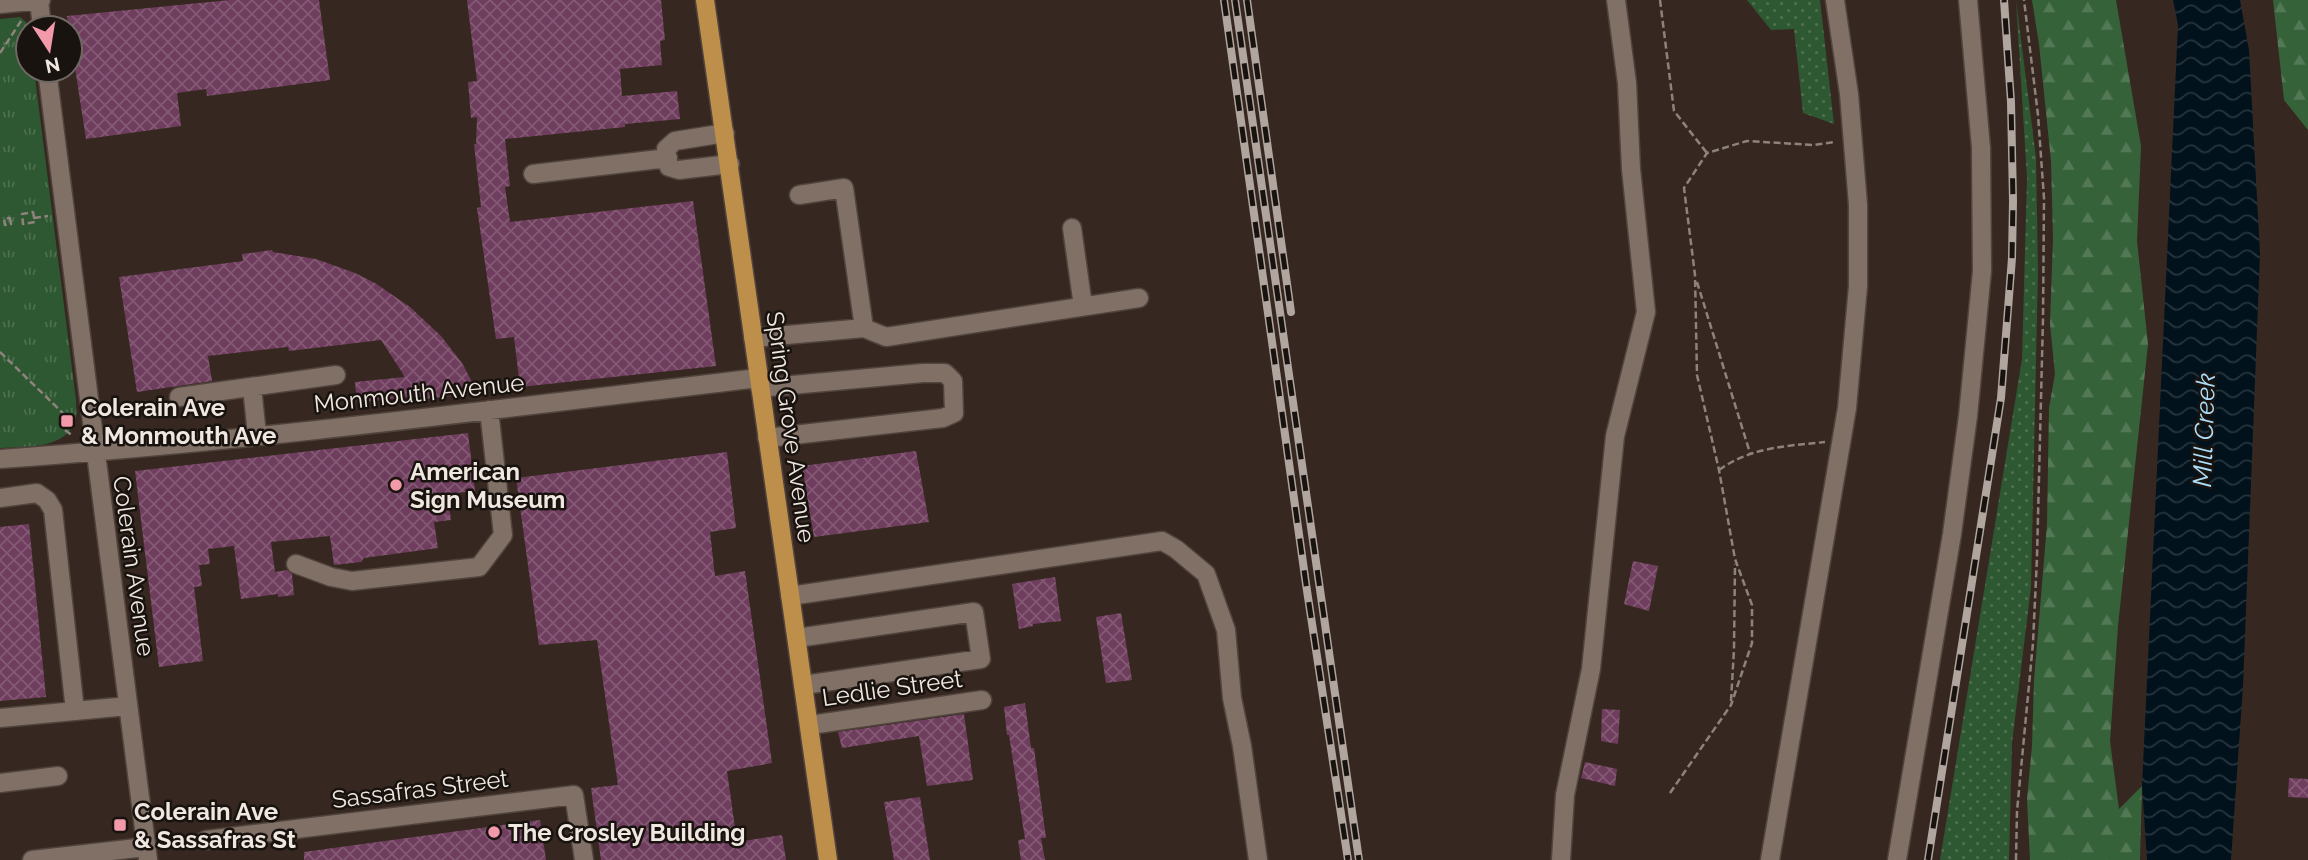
<svg xmlns="http://www.w3.org/2000/svg" width="2308" height="860" viewBox="0 0 2308 860" font-family="Raleway,sans-serif">
	<defs>
		<pattern id="grass-dots" width="8" height="8" patternUnits="userSpaceOnUse" patternTransform="scale(1.75)"><rect width="8" height="8" fill="#2e5831"/><path d="M2 2h.1M6 6h.1" fill="none" stroke="#4d704f" stroke-width="1.8" stroke-linecap="round"/></pattern>
		<pattern id="forest-firs" width="22" height="20" patternUnits="userSpaceOnUse" patternTransform="scale(1.75)"><rect width="22" height="20" fill="#366239"/><path d="M5 1l3.5 6h-7zM16 11l3.5 6h-7z" fill="#537855"/></pattern>
		<pattern id="park-tufts" width="24" height="20" patternUnits="userSpaceOnUse" patternTransform="scale(1.75)"><rect width="24" height="20" fill="#2e5831"/><path d="M3 7l-1-3M5 7V3M7 7l1-3M15 17l-1-3M17 17v-4M19 17l1-3" fill="none" stroke="#4d704f"/></pattern>
		<pattern id="water-waves" width="16" height="10" patternUnits="userSpaceOnUse" patternTransform="scale(1.75)"><rect width="16" height="10" fill="#01121c"/><path d="M0 5q4-4 8 0t8 0" fill="none" stroke="#26343d"/></pattern>
		<pattern id="building-cross-hatch" width="8" height="8" patternUnits="userSpaceOnUse" patternTransform="scale(1.75)"><rect width="8" height="8" fill="#6f3d5d"/><path d="M0 0l8 8M0 8l8-8" fill="none" stroke="#845974"/></pattern>
	</defs>
	<rect width="100%" height="100%" fill="#362820"/>
	<path fill="url(#grass-dots)" d="M1747 0H1820L1834 124 1803 113 1794 29 1771 30Z
		M2016 0 2036 158 2038 271 2031 587 2012 743 2009 860H1940L2022 359 2027 178Z"/>
	<path fill="url(#forest-firs)" d="M2032 0H2116L2141 146 2137 241 2148 344 2118 626 2110 741 2119 809 2142 786 2140 860H2030L2027 799 2032 746 2034 680 2047 524 2049 408 2055 374 2050 324 2053 238 2051 161 2039 44Z
		M2273 0H2308V130L2284 100Z"/>
	<path fill="url(#park-tufts)" d="M20 17 26 22 28 28V70H34L76 400C76 405 77 412 76 417 69 450 26 446 0 448V19Z"/>
	<path fill="url(#water-waves)" d="M2173 0H2240L2249 50 2260 254 2243 686 2231 860H2147L2142 786 2178 25Z"/>
	<path fill="url(#building-cross-hatch)" d="M230 0H319L330 80 207 96 206 89 177 93 181 126 86 139 67 16Z
		M467 0H661L665 40 660 41 662 65 620 69 622 96 677 91 680 119 625 124V127L505 139 510 186 505 187 510 222 693 201 716 366 520 387 514 337 496 339 477 208 481 207 474 144H476L477 117 471 118 468 82 477 81Z
		M272 250 273 252 316 259 355 273 375 283 410 307 441 336 462 363 478 393 408 401 407 397 357 403 355 382 405 377 381 340 289 351 288 347 208 356 212 381 137 392 119 277 243 261 242 254Z
		M468 433 475 491 447 494 451 520 434 522 438 548 364 558 361 562 334 565 330 536 271 542 275 572 287 570 292 574 294 595 278 597V594L241 599 234 546 208 549 210 564 199 565 202 586 194 587 203 661 159 667 135 471Z
		M916 451 929 522 814 537 802 466Z
		M727 452 736 528 710 532 715 576 745 571 772 763 727 771 737 842 782 835 786 860H601L591 788 618 785 597 640 539 645 516 478Z
		M29 524 46 697 0 701V527Z
		M1633 561 1658 566 1649 611 1624 604Z
		M1055 577 1061 621 1033 624V626L1019 629 1012 584Z
		M1121 613 1132 680 1106 683 1096 617Z
		M1025 703 1031 748H1034L1046 838H1041L1045 860H1021L1018 840 1025 839 1009 735H1007L1004 707Z
		M1602 709 1620 710 1618 744 1601 741Z
		M964 714 973 780 927 786 919 736 842 748 838 732Z
		M1585 762 1617 769 1615 786 1581 778Z
		M2289 778 2308 779V798L2288 797Z
		M920 797 930 860H894L884 802Z
		M540 820 546 860H304V852Z"/>
	<g fill="none" stroke-linecap="round" stroke-linejoin="round">
		<g stroke="#50443d" stroke-width="21">
			<path id="minor" d="M39 0 42 28
				M0 4 41 0
				M47 70 148 860
				M725 133 675 141 666 149 669 167 679 170 730 164
				M533 174 668 158
				M799 195 844 188 864 328
				M1072 228 1083 306
				M753 338 864 328 886 337 1139 298
				M252 387 257 435
				M760 388 923 373H945L953 381 954 413 943 418 767 438
				M179 397 336 375
				M0 459C253 441 506 408 759 378
				M0 498 37 493 47 500 53 510 75 711
				M296 564 331 577 352 581 479 567 503 535 489 410
				M790 596 1162 541 1176 549 1206 574 1226 630 1232 698 1242 746 1258 860
				M797 638 974 612 981 659 804 685
				M0 718 128 706
				M810 725 982 700
				M0 783 58 776
				M206 840 574 795 584 860
				M32 860 146 847
				M1561 860 1565 795 1591 669 1615 436 1646 312 1631 169 1627 83 1616 0
				M1770 860 1847 408 1858 286V205L1849 94 1835 0
				M1897 860 1952 534 1968 416 1982 271 1981 148 1968 0"/>
		</g>
		<g stroke="#50443d" stroke-width="21">
			<path id="major" d="M705 0 828 860"/>
		</g>
		<path stroke="#8e837c" stroke-width="2.5" stroke-dasharray="7 3.5" stroke-linecap="butt" d="M1660 0 1674 111 1707 153
			M0 53 21 21
			M33 212 35 222 23 224 22 214Z
			M10 218 11 224 5 225 4 219Z
			M34 218 48 216
			M1697 282 1750 453
			M0 352 70 420
			M65 430 73 436
			M1719 470C1751 447 1787 446 1825 442
			M1731 701 1734 649 1735 564
			M1670 793 1731 705 1752 643V605L1735 559 1719 470 1697 375 1695 275 1684 188 1707 153 1747 141 1814 145 1835 142
			M2016 860 2017 811 2033 643 2037 557 2043 319 2044 198 2038 115 2024 0"/>
		<use href="#minor" stroke="#807066" stroke-width="18"/>
		<use href="#major" stroke="#be8f4a" stroke-width="18"/>
		<g stroke="#b0a59f" stroke-width="8">
			<path id="rail" d="M1224 0 1306 584 1348 860
				M1235 0 1359 860
				M1247 0 1291 312
				M1928 860 2001 398 2012 258 2013 201 2011 102 2004 0"/>
		</g>
		<use href="#rail" stroke="#19130f" stroke-width="5" stroke-dasharray="16" stroke-linecap="butt"/>
	</g>
	<g fill="#f39aaa" stroke="#19130f" stroke-width="2.5">
		<rect x="60" y="414" width="14" height="14" rx="3.5"/>
		<circle cx="396" cy="485" r="7"/>
		<rect x="113" y="818" width="14" height="14" rx="3.5"/>
		<circle cx="494" cy="832" r="7"/>
	</g>
	<g text-anchor="middle" dominant-baseline="central" stroke-width="5" stroke-linejoin="round" paint-order="stroke">
		<g font-size="24" fill="#f0e7e1" stroke="#19130f">
			<text transform="translate(419 393) rotate(-6)">Monmouth Avenue</text>
			<text transform="translate(791 427) rotate(82)">Spring Grove Avenue</text>
			<text transform="translate(134 566) rotate(82)">Colerain Avenue</text>
			<text transform="translate(892 688) rotate(-8)">Ledlie Street</text>
			<text transform="translate(420 789) rotate(-7)">Sassafras Street</text>
		</g>
		<g font-size="24" font-weight="bold" fill="#f0e7e1" stroke="#19130f" text-anchor="start">
			<text x="81" y="407">Colerain Ave<tspan x="81" dy="28">&amp; Monmouth Ave</tspan></text>
			<text x="410" y="471">American<tspan x="410" dy="28">Sign Museum</tspan></text>
			<text x="134" y="811">Colerain Ave<tspan x="134" dy="28">&amp; Sassafras St</tspan></text>
			<text x="508" y="832">The Crosley Building</text>
		</g>
		<g font-size="26" font-style="italic" fill="#aadefa" stroke="#19130f">
			<text transform="translate(2204 430) rotate(-88)">Mill Creek</text>
		</g>
	</g>
	<g transform="translate(49 49) rotate(168)"><circle r="33" fill="#19130f" stroke="#6f6863" stroke-width="2"/>
	<path d="M0-5L12 26L0 18L-12 26Z" fill="#f39aaa"/>
	<text y="-10" font-size="19" font-weight="bold" text-anchor="middle" fill="#f0e7e1">N</text>
	</g>
</svg>
